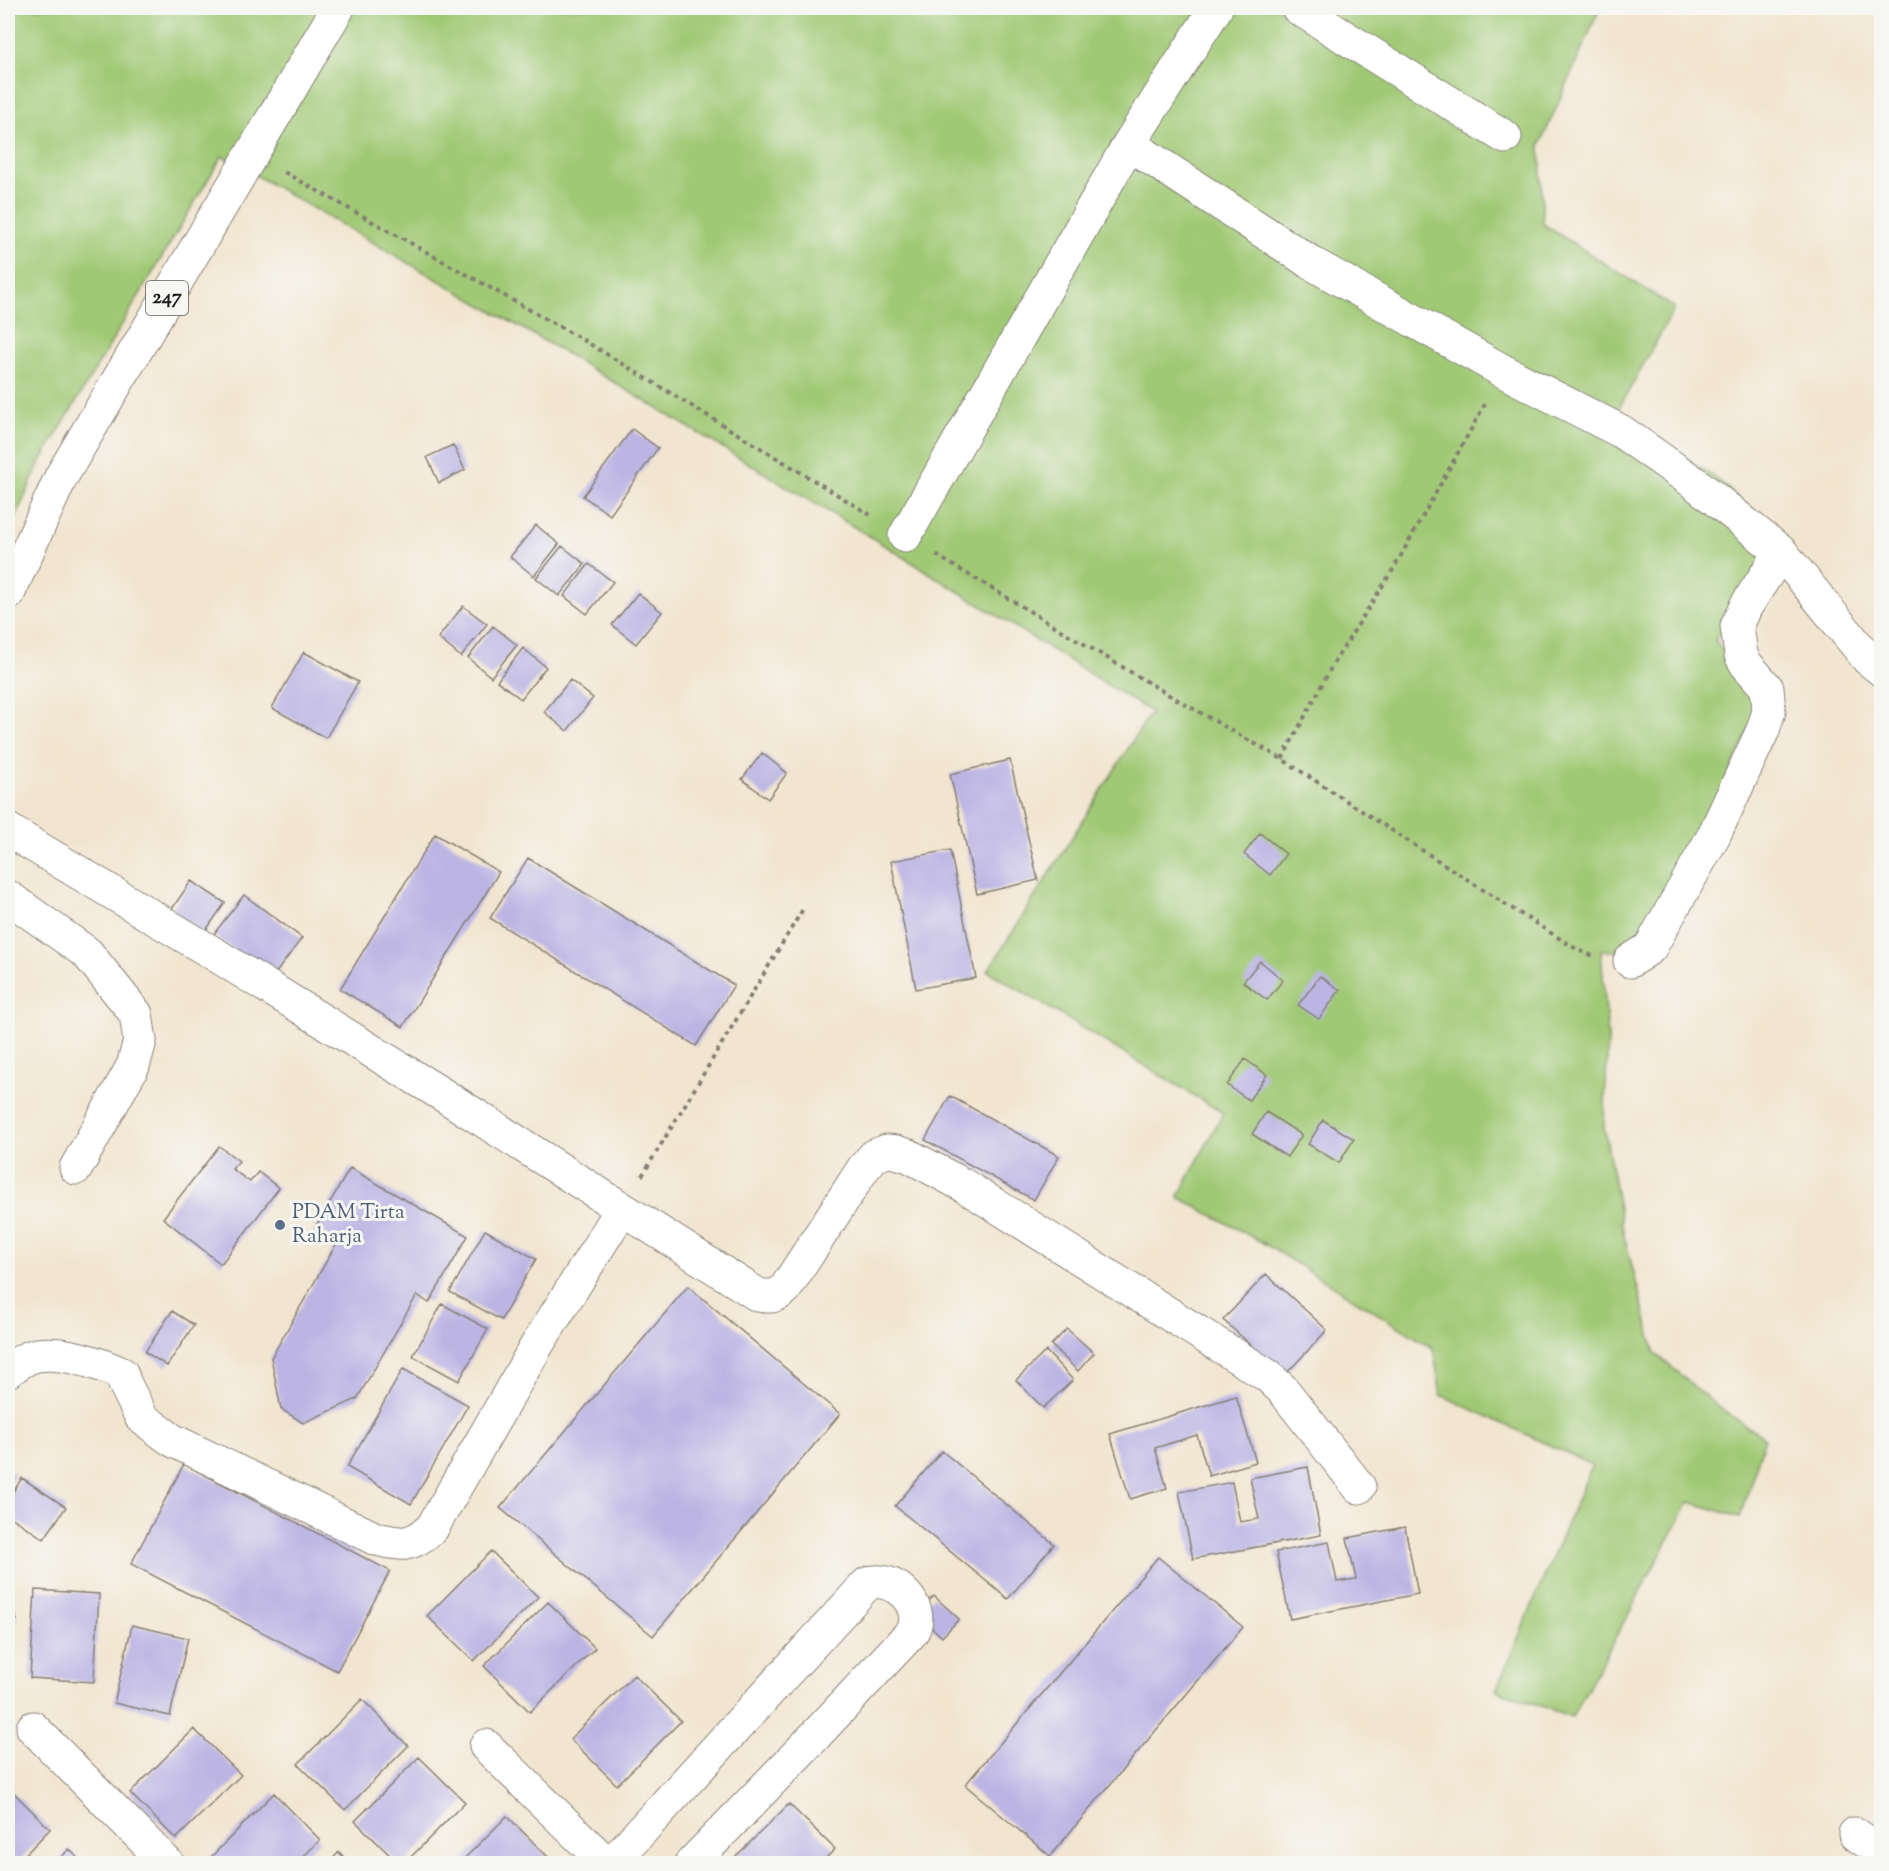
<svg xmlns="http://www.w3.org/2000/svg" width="1889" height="1871" viewBox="0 0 1889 1871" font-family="'Sorts Mill Goudy',serif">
	<rect width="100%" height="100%" fill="#f6f6f2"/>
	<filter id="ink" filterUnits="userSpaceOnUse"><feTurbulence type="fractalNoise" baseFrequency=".0167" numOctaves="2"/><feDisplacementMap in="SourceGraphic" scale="12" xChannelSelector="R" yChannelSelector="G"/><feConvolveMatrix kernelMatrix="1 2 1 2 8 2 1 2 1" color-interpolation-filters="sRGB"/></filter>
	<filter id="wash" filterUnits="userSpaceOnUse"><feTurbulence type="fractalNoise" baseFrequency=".008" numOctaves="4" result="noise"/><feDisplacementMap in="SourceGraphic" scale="24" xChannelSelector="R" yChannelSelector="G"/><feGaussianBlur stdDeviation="1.35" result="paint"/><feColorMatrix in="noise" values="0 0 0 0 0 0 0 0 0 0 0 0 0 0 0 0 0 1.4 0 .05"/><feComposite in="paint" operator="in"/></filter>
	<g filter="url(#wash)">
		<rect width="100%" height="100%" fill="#f2e5cf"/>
		<path fill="#a0c974" stroke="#5e7248" stroke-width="1.5" d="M8 8H1600L1540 145 1543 224 1675 308 1618 410 1715 478 1783 536 1715 640 1761 702 1707 823 1630 953 1601 950 1608 1038 1604 1126 1624 1236 1655 1353 1718 1407 1765 1438 1740 1517 1689 1502 1572 1717 1496 1690 1592 1465 1441 1395 1433 1348 1265 1244 1178 1197 1223 1113 988 971 1151 712 894 551 560 350 222 156 39 464 8 535Z"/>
		<g id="blocks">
			<path fill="#bcb5e4" d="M632 429 658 448 610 515 583 496Z
				M453 445 465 470 439 483 427 457Z
				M536 525 559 544 534 576 510 557Z
				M562 546 585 564 559 596 536 578Z
				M589 564 613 582 587 614 564 596Z
				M638 593 662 612 636 644 612 625Z
				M463 606 487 624 461 657 438 638Z
				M493 626 517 645 491 677 468 658Z
				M523 648 546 667 521 699 497 681Z
				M304 652 358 682 326 738 272 708Z
				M570 680 593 698 567 731 544 712Z
				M762 753 787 773 768 799 742 779Z
				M1010 760 1038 880 977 894 950 774Z
				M1260 833 1286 854 1270 875 1244 854Z
				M435 834 499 872 403 1027 340 989Z
				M950 850 976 978 916 989 891 861Z
				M528 858 734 985 696 1046 490 918Z
				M191 881 225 903 202 936 169 913Z
				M244 895 302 938 272 978 213 935Z
				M1260 961 1283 980 1267 1000 1243 982Z
				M1320 976 1340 990 1319 1019 1298 1005Z
				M1245 1059 1267 1075 1249 1100 1227 1085Z
				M950 1096 1059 1156 1034 1200 925 1140Z
				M1266 1112 1302 1135 1287 1157 1252 1134Z
				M1323 1120 1354 1139 1339 1163 1308 1144Z
				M219 1146 239 1161 232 1169 250 1182 258 1172 279 1188 221 1264 163 1218Z
				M350 1168 468 1236 429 1303 417 1295 357 1399 303 1423 281 1409 271 1358 338 1241 315 1228Z
				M485 1230 536 1259 501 1320 450 1292Z
				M1266 1274 1327 1330 1285 1375 1223 1320Z
				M688 1286 840 1414 653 1636 500 1508Z
				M442 1304 488 1329 459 1381 413 1356Z
				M172 1311 194 1325 167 1366 145 1352Z
				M1067 1329 1094 1353 1078 1371 1051 1345Z
				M1046 1351 1073 1380 1043 1408 1016 1380Z
				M403 1369 468 1405 411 1504 347 1467Z
				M1236 1396 1256 1462 1209 1476 1197 1435 1155 1448 1167 1488 1130 1499 1110 1434Z
				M942 1451 1054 1544 1008 1599 895 1506Z
				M184 1464 390 1571 337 1671 131 1564Z
				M1308 1467 1321 1535 1193 1559 1179 1492 1232 1482 1240 1522 1259 1519 1250 1478Z
				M8 1470 15 1473 8 1490Z
				M22 1478 66 1507 44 1539 8 1515V1500Z
				M1405 1527 1418 1594 1290 1619 1276 1552 1329 1542 1337 1582 1356 1579 1347 1538Z
				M491 1551 538 1597 474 1661 427 1616Z
				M1158 1557 1243 1627 1050 1856 965 1785Z
				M35 1590 99 1594 94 1682 30 1678Z
				M8 1593 17 1620 8 1623Z
				M934 1596 959 1619 942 1637 916 1613Z
				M548 1602 595 1648 530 1712 484 1666Z
				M132 1625 188 1638 170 1716 114 1703Z
				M634 1675 681 1721 617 1785 570 1739Z
				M362 1699 408 1746 345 1810 298 1764Z
				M194 1729 241 1775 176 1839 130 1793Z
				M419 1757 465 1802 404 1864H399L355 1821Z
				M8 1787 50 1829 16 1864H8Z
				M274 1793 320 1840 296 1864H215L210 1858Z
				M789 1804 835 1849 820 1864H728Z
				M507 1816 553 1862 552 1864H459Z
				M69 1849 84 1864H55Z
				M339 1852 350 1864H328Z"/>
		</g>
	</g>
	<g filter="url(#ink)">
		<use href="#blocks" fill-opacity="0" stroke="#878076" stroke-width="1.5"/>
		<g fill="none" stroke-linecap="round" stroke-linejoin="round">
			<g stroke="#878076" stroke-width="35">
				<path id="minor" d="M1298 8 1505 137
					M1129 144 1313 264 1503 371 1622 432 1696 484 1781 552 1868 659 1882 670
					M905 536 1129 144 1216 8
					M8 830 211 952 448 1098 758 1295C770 1297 776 1297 785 1289L863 1169 874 1156 887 1151 896 1152 909 1156 963 1185 1268 1376 1283 1390 1359 1487
					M8 897 87 953 136 1014 140 1041 133 1066 76 1168
					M1630 961 1650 948 1714 835 1763 730 1769 711 1767 688 1746 664 1741 655 1737 626 1746 606 1781 552
					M8 1371C17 1364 26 1357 37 1355 63 1351 99 1363 122 1374L124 1382 142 1418 172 1440 376 1539C403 1545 411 1547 432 1528L537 1345 622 1209
					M33 1728 168 1864
					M486 1746 607 1864
					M1855 1834 1882 1852
					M611 1864 867 1584C894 1573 927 1607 912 1632L812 1739 691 1864"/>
			</g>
			<g stroke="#878076" stroke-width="35">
				<path id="major" d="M8 594 61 477 338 8"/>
			</g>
			<path stroke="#878076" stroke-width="4" stroke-dasharray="4.5 4.5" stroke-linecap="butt" d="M284 172 585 341 874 517
				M936 555 1169 695 1282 759 1505 904 1578 950 1593 956
				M1282 759 1333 664 1394 568 1485 404
				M642 1176 803 909"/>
			<use href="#minor" stroke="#fff" stroke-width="33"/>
			<use href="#major" stroke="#fff" stroke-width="33"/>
		</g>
	</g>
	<circle fill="#5c6f8a" stroke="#f6f6f2" stroke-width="2" cx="280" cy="1225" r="6"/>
	<g text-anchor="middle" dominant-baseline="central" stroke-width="6" stroke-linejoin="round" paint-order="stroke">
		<rect fill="#f6f6f2" stroke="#5d5d5c" stroke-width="1.5" x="146" y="281" width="42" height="34" rx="4.5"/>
		<g font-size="20" font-weight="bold" fill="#1c1c1c">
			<text x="167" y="298">247</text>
		</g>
		<g font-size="21" fill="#4e5e75" stroke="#f6f6f2" text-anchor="start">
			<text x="292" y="1213">PDAM Tirta<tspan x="292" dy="24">Raharja</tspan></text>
		</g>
	</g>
	<rect width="1889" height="1871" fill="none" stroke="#f6f6f2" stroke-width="30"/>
</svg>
